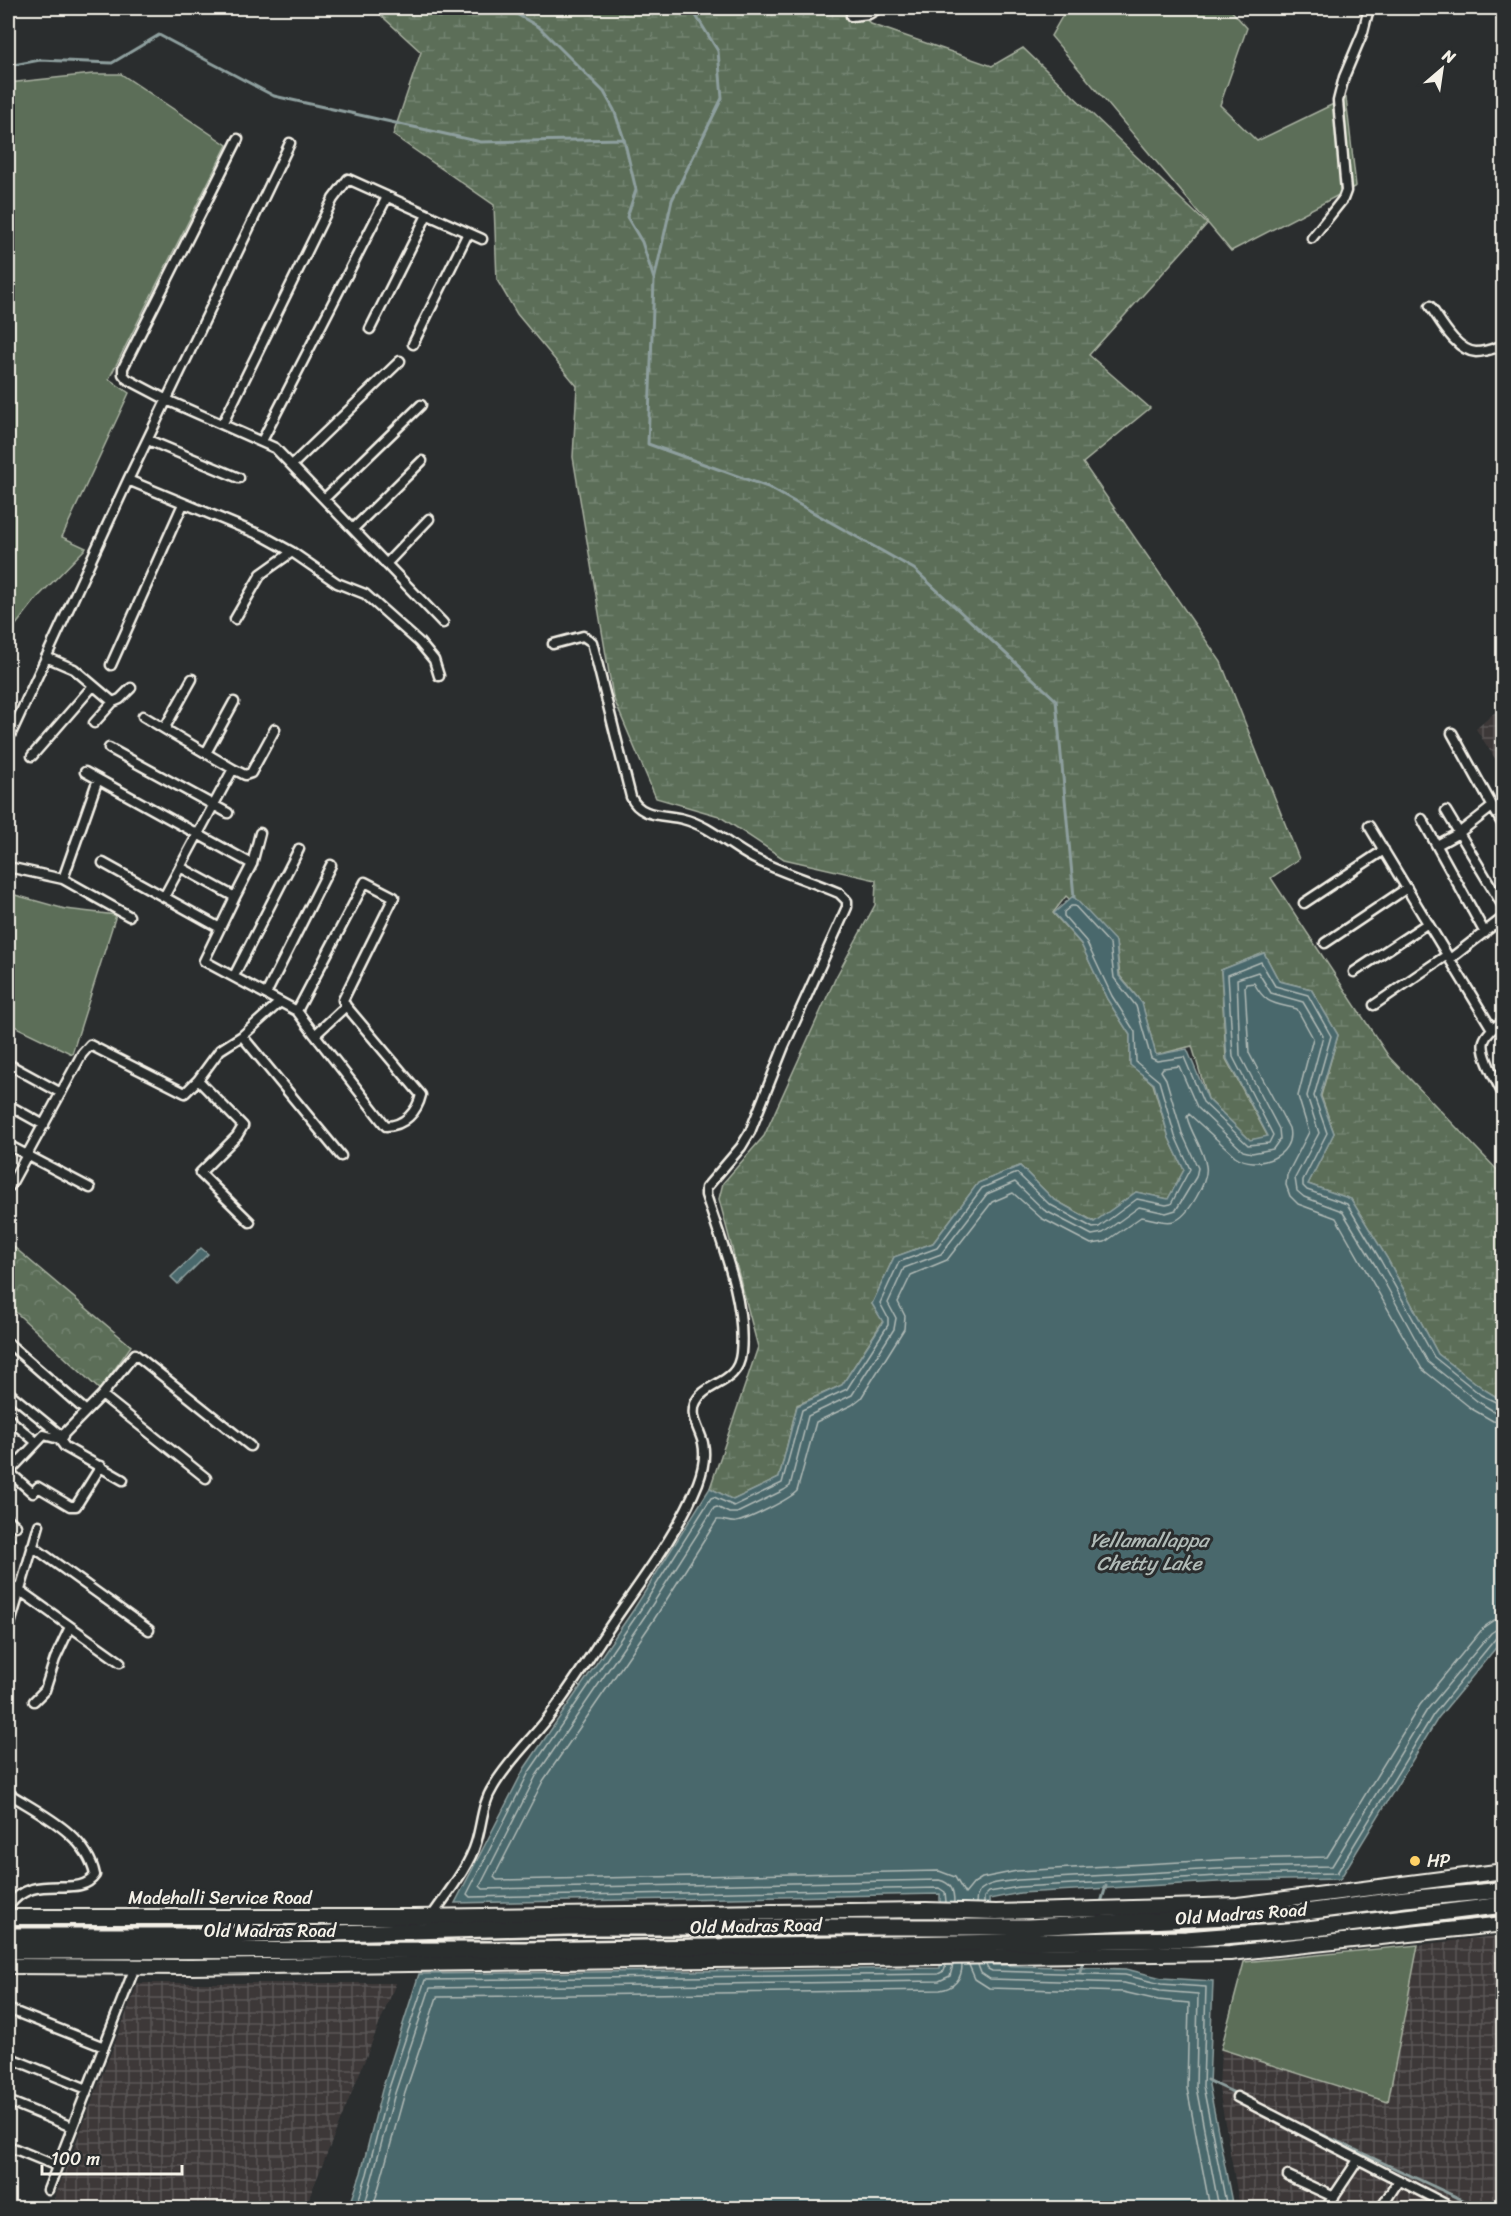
<svg xmlns="http://www.w3.org/2000/svg" width="1511" height="2216" viewBox="0 0 1511 2216" font-family="Sriracha,sans-serif">
	<defs>
		<pattern id="industrial-grid" width="8" height="8" patternUnits="userSpaceOnUse" patternTransform="scale(1.5)"><rect width="8" height="8" fill="#3d3939"/><path d="M0 4h8M4 0v8" fill="none" stroke="#5a5656"/></pattern>
		<pattern id="forest-crowns" width="20" height="18" patternUnits="userSpaceOnUse" patternTransform="scale(1.5)"><rect width="20" height="18" fill="#5b6e58"/><path d="M2 6a3 3 0 1 1 6 0M12 15a3 3 0 1 1 6 0" fill="none" stroke="#738370"/></pattern>
		<pattern id="wetland-marsh" width="20" height="14" patternUnits="userSpaceOnUse" patternTransform="scale(1.5)"><rect width="20" height="14" fill="#5b6e58"/><path d="M1 5h8M5 5V1M11 12h8M15 12V8" fill="none" stroke="#738370"/></pattern>
	</defs>
	<rect width="100%" height="100%" fill="#2a2d2e"/>
	<filter id="ink" filterUnits="userSpaceOnUse"><feTurbulence type="fractalNoise" baseFrequency=".0167" numOctaves="2"/><feDisplacementMap in="SourceGraphic" scale="12" xChannelSelector="R" yChannelSelector="G"/><feConvolveMatrix kernelMatrix="1 2 1 2 8 2 1 2 1" color-interpolation-filters="sRGB"/></filter>
	<g filter="url(#ink)">
		<path fill="url(#industrial-grid)" d="M1503 705V771L1476 729Z
			M1503 1935V2208H1240L1219 2089 1221 2049 1387 2102 1418 1945Z
			M138 1983H396L305 2208H82L54 2199Z"/>
		<path fill="#5b6e58" stroke="#a8b0a0" stroke-width="1.5" d="M1067 8H1229L1247 28 1220 105 1257 141 1346 98 1356 186 1231 251 1051 36Z
			M93 74H121L227 145 109 379 129 393 62 537 86 548 37 598 8 635V83Z
			M8 893 65 909 116 915 72 1054 8 1023Z
			M1418 1945 1388 2102 1221 2049 1244 1962Z"/>
		<path fill="url(#forest-crowns)" stroke="#a8b0a0" stroke-width="1.5" d="M8 1242 131 1346 100 1390 8 1305Z"/>
		<path fill="url(#wetland-marsh)" stroke="#a8b0a0" stroke-width="1.5" d="M373 8H854L871 24 992 66 1023 48 1207 224 1089 355 1150 408 1083 463 1221 662 1299 859 1271 878 1389 1057 1503 1176V1401L1485 1390 1438 1354 1387 1258 1351 1199 1308 1184 1334 1133 1321 1096 1338 1035 1311 989 1279 981 1264 953 1221 970 1226 1059 1268 1137 1250 1140 1208 1099 1192 1046 1156 1055 1142 1003 1120 976 1116 942 1066 896 1053 913 1081 944 1107 999 1130 1035V1064L1153 1084 1169 1138 1184 1170 1168 1199 1136 1192 1095 1222 1053 1199 1020 1166 978 1183 933 1243 894 1257 872 1304 883 1321 842 1385 797 1405 779 1478 733 1500 710 1488 758 1347 719 1199 723 1183 764 1136 836 977 875 905 876 880 784 859 719 816 656 798 613 697 573 457 577 386 517 314 497 280 494 205 393 135 421 52Z"/>
		<path fill="#4a686c" stroke="#8e9f9e" stroke-width="1.5" d="M1073 896 1116 942 1119 976 1142 1003 1156 1055 1187 1049 1208 1099 1250 1140 1268 1136 1227 1059 1221 970 1264 953 1279 981 1311 989 1338 1035 1320 1096 1334 1133 1308 1184 1351 1199 1387 1258 1438 1354 1485 1390 1503 1401 1504 1638 1438 1718 1340 1879 1236 1881 1020 1893 989 1899 992 1965 1126 1969 1162 1978 1213 1981 1209 2085 1233 2208H349L361 2173 382 2090 419 1974 940 1968V1894L455 1903 524 1769 634 1609 710 1488 733 1500 779 1478 797 1406 842 1385 883 1322 872 1304 894 1257 933 1243 978 1183 1020 1166 1053 1199 1094 1222 1136 1192 1168 1199 1184 1170 1169 1138 1154 1084 1130 1065V1035L1107 999 1081 944 1054 913Z
			M201 1248 208 1254 178 1284 171 1277Z"/>
		<g fill="none" stroke-linecap="round" stroke-linejoin="round">
			<path stroke="#b0bab6" stroke-width="1.5" d="M1504 1423 1493 1421 1472 1409 1422 1369 1336 1218 1298 1204 1290 1196 1286 1185 1287 1175 1309 1132 1298 1096 1313 1038 1297 1009C1274 1003 1266 1005 1254 983L1246 984 1245 987 1249 1053 1289 1128C1296 1157 1256 1171 1235 1156L1189 1114 1187 1117C1191 1134 1204 1149 1206 1166 1209 1180 1188 1217 1174 1221 1163 1224 1152 1218 1141 1217L1105 1242 1091 1244 1041 1218 1013 1193 992 1202 947 1260 911 1275 898 1302 905 1316 904 1329 861 1398 852 1405 816 1422 797 1491C790 1499 748 1520 736 1522 729 1523 723 1519 717 1520L653 1621 543 1781 494 1877 497 1880 939 1871 955 1877 965 1894 974 1883 982 1878 1017 1871 1235 1859 1327 1857 1420 1705 1484 1627 1494 1620 1504 1619
				M946 1902 945 1892 939 1888 470 1897 467 1894 529 1772 639 1612 711 1498 714 1497 734 1506 782 1483 802 1410 847 1389 888 1325V1318L880 1303 899 1262 937 1248 982 1188 1017 1173 1049 1204 1093 1228 1099 1227 1137 1199 1166 1205 1171 1204 1190 1169 1175 1136 1159 1081 1136 1062 1135 1032 1112 996 1086 941 1064 916V912L1071 906H1075L1110 944 1114 978 1136 1006 1151 1058 1157 1061 1184 1057 1203 1102 1248 1145 1269 1143 1273 1135 1233 1057 1228 975 1261 962 1275 986 1308 995 1331 1036 1314 1096 1327 1133 1303 1180V1186L1307 1190 1347 1204 1381 1261 1434 1357 1481 1395 1504 1406
				M954 1903C954 1891 952 1883 939 1880L483 1889 480 1886 536 1776 645 1616 714 1508 717 1507 729 1513H737L784 1490 790 1486 808 1416 852 1395 894 1329 896 1318 888 1303 904 1268 941 1254 987 1194 1015 1182 1044 1210 1092 1235 1103 1233 1139 1207 1166 1213 1176 1210 1196 1177 1198 1168 1182 1133 1166 1079 1161 1071 1163 1068 1179 1066 1197 1107 1243 1151 1252 1153 1273 1149 1280 1139 1279 1129 1240 1055 1237 979 1258 972 1271 993 1303 1002 1323 1036 1307 1096 1319 1133 1295 1178 1297 1191 1304 1197 1342 1211 1375 1265 1428 1362 1477 1401 1495 1412 1504 1413
				M976 1903C976 1881 1002 1883 1018 1880L1236 1868 1332 1866 1427 1710 1491 1633 1497 1629 1504 1628
				M984 1903V1897L989 1892 1019 1887 1236 1875 1337 1873 1433 1715 1496 1638 1504 1635
				M969 1965 975 1979 989 1988 1123 1992 1158 2000 1189 2003 1187 2088 1210 2208
				M978 1965 981 1973 990 1979 1124 1983 1160 1991 1198 1994 1196 2087 1219 2208
				M986 1965 988 1969 992 1971 1125 1975 1161 1984 1206 1987 1203 2086 1227 2208
				M356 2208 367 2174 388 2091 425 1980 938 1974 944 1971 946 1965
				M364 2208 395 2093 430 1988 939 1981 950 1976 953 1965
				M373 2208 404 2096 437 1997 940 1990C954 1988 962 1979 962 1965"/>
			<path stroke="#8e9f9e" stroke-width="3" d="M506 8 539 27 604 92 614 110 624 139 636 190 627 217 642 242 654 279
				M684 8 695 14 718 51 722 98 672 200 654 281 648 444 768 487 914 569 1056 700 1074 897
				M8 66 40 60 112 63 159 35 274 96 481 142 624 139
				M1100 1906 1106 1886
				M1080 1972 1084 1958
				M1207 2080 1239 2095
				M1272 2111 1480 2208"/>
			<g stroke="#f4f1e8" stroke-width="13">
				<path id="street" d="M851 16 869 14 879 8
					M238 139 123 368V374L127 379 167 400 275 448 443 623
					M1312 238 1343 199 1346 191 1338 101 1344 77 1363 32 1369 8
					M1430 306C1440 320 1456 351 1476 352 1485 352 1495 348 1504 345
					M370 329 427 215
					M413 344 468 233
					M223 423 333 199 348 179 482 239
					M148 440 239 478
					M262 441 387 197
					M292 465 400 361
					M128 480 263 536 292 552 337 583 365 594 419 642 434 660 439 676
					M324 499 421 405
					M353 529 422 461
					M386 564 429 519
					M235 619 261 574 292 552
					M46 657 74 669 113 702 120 699 131 688
					M111 665 183 504
					M192 679 168 722 166 725 168 731 233 769
					M143 716 168 731
					M94 723 113 702
					M1452 733 1504 827
					M8 740 128 480 290 143
					M109 748 228 813
					M206 753 234 702
					M32 756 93 686
					M85 772 252 864
					M1446 811 1504 908
					M1422 819 1485 933
					M1369 826 1492 1029
					M1437 845 1459 833 1492 807
					M103 863 220 928
					M8 867 63 879 129 916
					M180 867 235 897 204 961 297 1011 315 1035
					M63 879 98 779
					M164 897 233 769 245 775 251 773 275 729
					M235 897 252 864 260 833
					M1304 903 1384 850
					M1325 943 1407 888
					M1450 959 1504 917
					M1354 972 1428 923
					M234 976 299 849
					M266 994 331 865
					M1374 1005 1447 955
					M297 1011 365 882 394 897 343 1000 346 1006 421 1095C417 1112 404 1126 386 1126L315 1035 346 1006
					M1504 1020C1496 1026 1487 1032 1484 1041 1480 1054 1498 1084 1504 1096
					M242 1036 341 1156
					M8 1064 61 1093
					M198 1080 220 1050 242 1036 280 1002
					M8 1105 44 1125
					M8 1145 90 1188
					M10 1186 82 1054 90 1045 185 1093 198 1080 243 1126 237 1136 200 1173 250 1222
					M8 1343 86 1411
					M8 1392 63 1437
					M102 1395 206 1478
					M8 1418 36 1442
					M59 1439 102 1395 135 1354 250 1446
					M8 1471 33 1493 38 1487 70 1506H76L101 1466
					M8 1473 44 1435 59 1439 65 1447 123 1480
					M8 1519 16 1526
					M8 1540 9 1541
					M32 1546 149 1630
					M8 1584 19 1590 120 1662
					M8 1631 39 1525
					M34 1701 45 1690 55 1659 70 1627
					M8 1793C39 1813 87 1834 95 1875 78 1901 34 1869 8 1907
					M432 1916C446 1895 469 1867 476 1843 482 1824 482 1804 493 1787 507 1763 527 1744 544 1723 569 1691 590 1656 613 1622 643 1578 678 1533 698 1483 703 1470 706 1457 703 1443 700 1430 690 1418 695 1404 704 1381 738 1386 741 1353 746 1300 722 1245 706 1195V1188L741 1147 750 1132 784 1046 847 907V901L839 893C811 881 780 872 753 858 730 846 708 825 683 819 664 814 640 818 631 797L592 642 583 636 553 644
					M8 2009 104 2047
					M8 2057 87 2089
					M1237 2097 1453 2208
					M8 2101 72 2127
					M8 2146 57 2166
					M1288 2176 1334 2197
					M48 2190 135 1967
					M1326 2208 1358 2160
					M1381 2208 1399 2180"/>
			</g>
			<g stroke="#f4f1e8" stroke-width="18">
				<path id="primary" d="M8 1917H415L926 1910 996 1912 1238 1905 1504 1871
					M8 1966 191 1967 1230 1953 1504 1924"/>
			</g>
			<g stroke="#f4f1e8" stroke-width="20">
				<path id="highway" d="M8 1936H221L568 1927H1028L1290 1914 1405 1899 1504 1890
					M8 1951 524 1950 1186 1939 1299 1930 1504 1905"/>
			</g>
			<use href="#street" stroke="#2a2d2e" stroke-width="8"/>
			<use href="#primary" stroke="#2a2d2e" stroke-width="14"/>
			<use href="#highway" stroke="#2a2d2e" stroke-width="15"/>
		</g>
	</g>
	<circle fill="#ffd166" stroke="#2a2d2e" stroke-width="2" cx="1415" cy="1861" r="6"/>
	<g text-anchor="middle" dominant-baseline="central" stroke-width="6" stroke-linejoin="round" paint-order="stroke">
		<g font-size="18" fill="#f4f1e8" stroke="#2a2d2e" text-anchor="start">
			<text x="1427" y="1861">HP</text>
		</g>
		<g font-size="18" fill="#f4f1e8" stroke="#2a2d2e">
			<text x="220" y="1898">Madehalli Service Road</text>
			<text transform="translate(1241 1914) rotate(-4)">Old Madras Road</text>
			<text transform="translate(756 1926) rotate(-1)">Old Madras Road</text>
			<text x="270" y="1931">Old Madras Road</text>
		</g>
		<g font-size="20" font-style="italic" fill="#b0bab6" stroke="#2a2d2e">
			<text x="1149" y="1540">Yellamallappa<tspan x="1149" dy="23">Chetty Lake</tspan></text>
		</g>
	</g>
	<rect width="1511" height="2216" fill="none" stroke="#2a2d2e" stroke-width="30"/>
	<rect x="15" y="15" width="1481" height="2186" fill="none" stroke="#f4f1e8" stroke-width="2" filter="url(#ink)"/>
	<g transform="translate(1442 69) rotate(29)" stroke="#2a2d2e" stroke-width="4.5" paint-order="stroke">
	<path d="M0-4.5L10 22L0 15L-10 22Z" fill="#f4f1e8"/>
	<text y="-9" font-size="16" font-weight="bold" text-anchor="middle" fill="#f4f1e8">N</text>
	</g>
	<path d="M42 2165v9h140v-9" fill="none" stroke="#f4f1e8" stroke-width="3"/>
	<text x="51" y="2165" font-size="18" fill="#f4f1e8" stroke="#2a2d2e" stroke-width="4.5" paint-order="stroke">100 m</text>
</svg>
